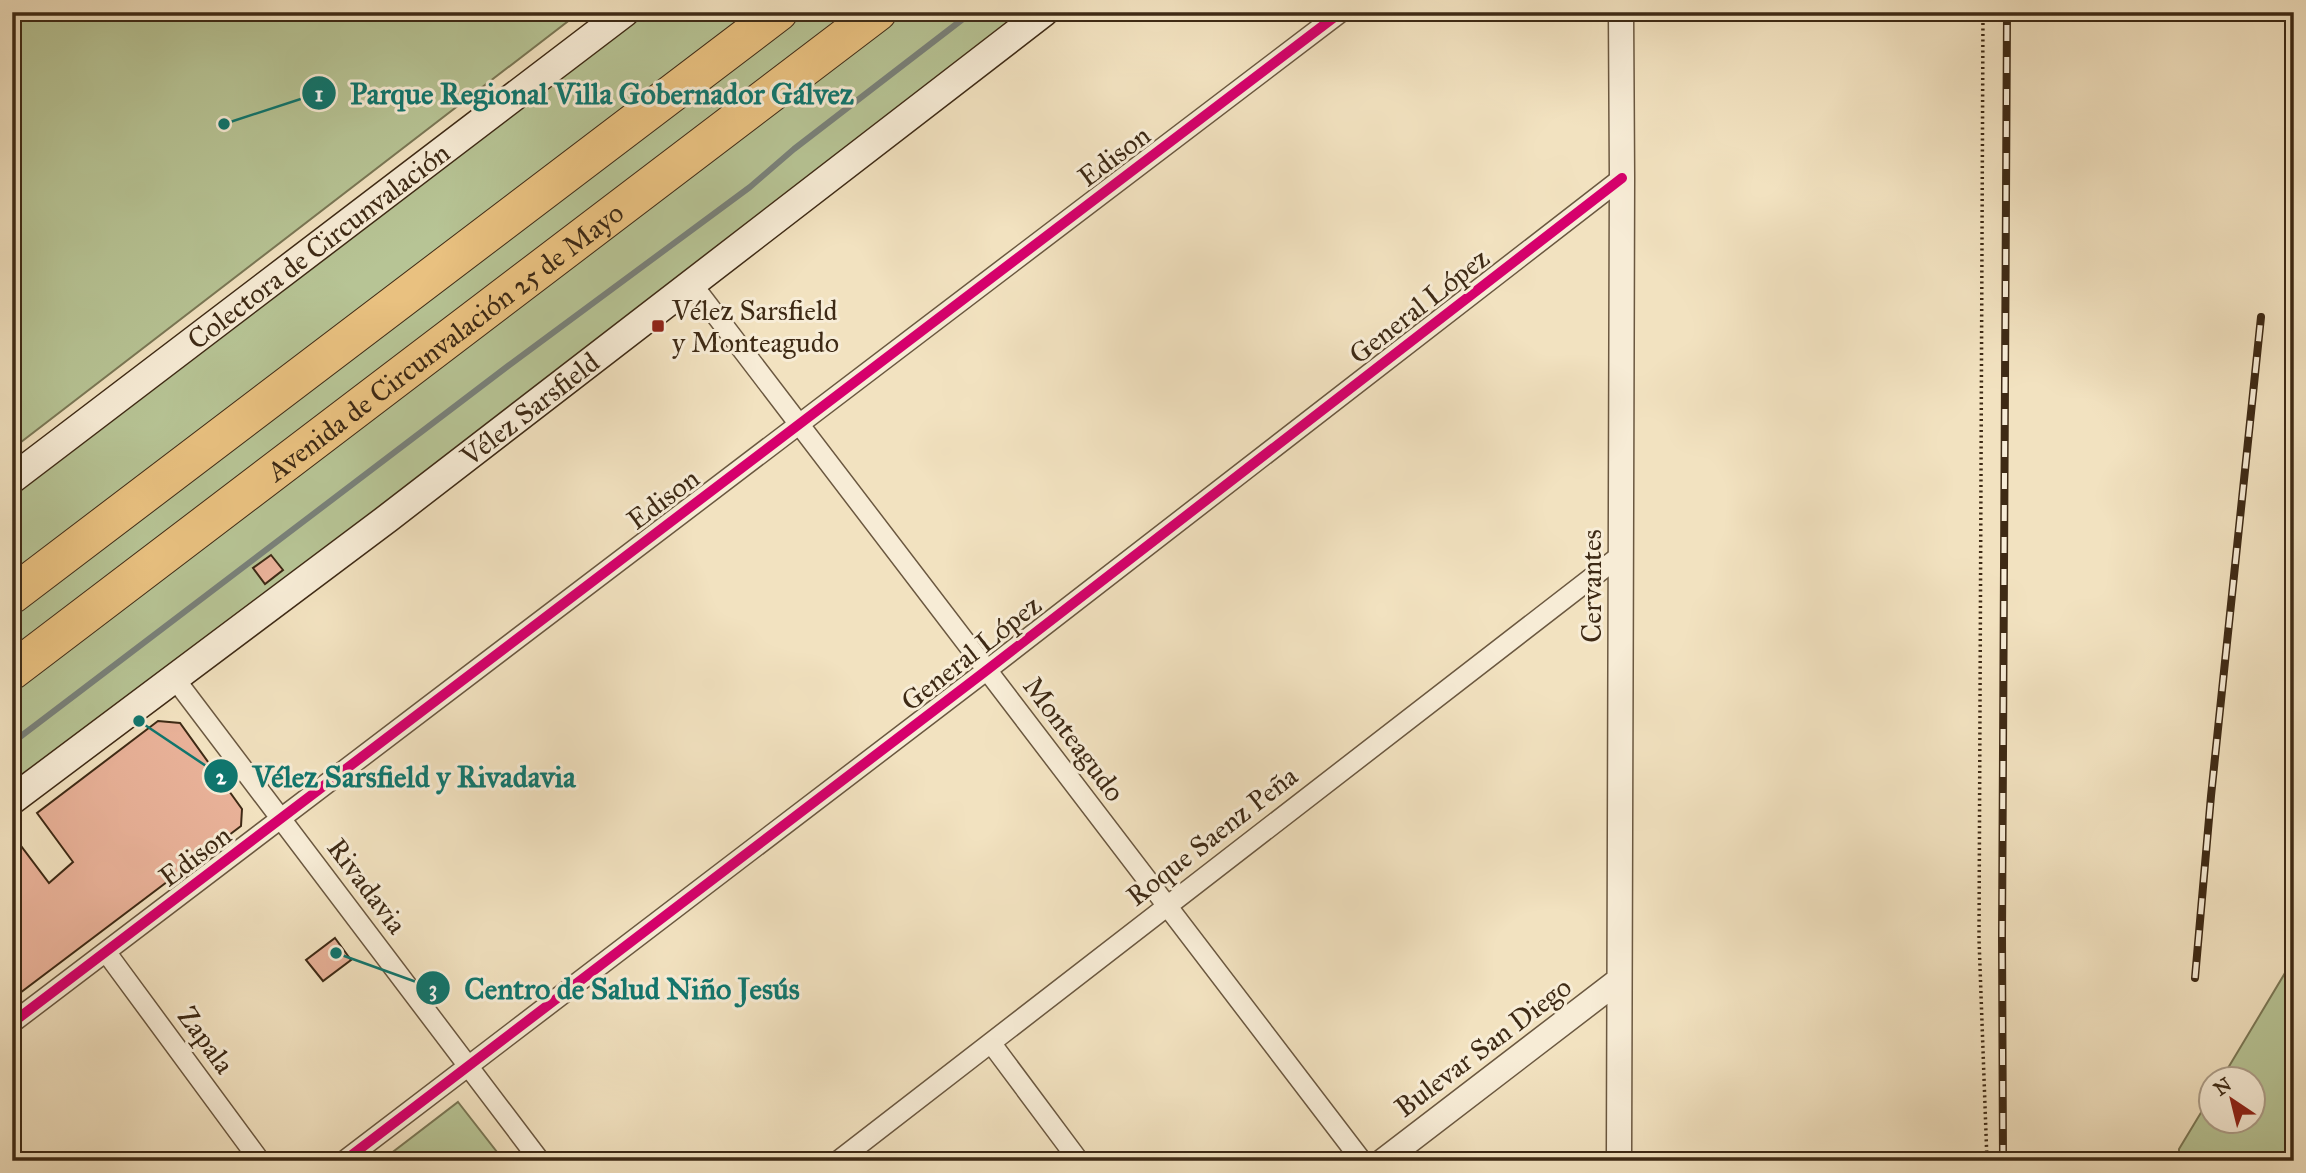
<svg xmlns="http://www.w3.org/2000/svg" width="2306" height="1173" viewBox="0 0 2306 1173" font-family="'IM FELL Great Primer',serif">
	<rect width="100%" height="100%" fill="#f2e2c0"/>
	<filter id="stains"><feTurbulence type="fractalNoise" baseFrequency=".00286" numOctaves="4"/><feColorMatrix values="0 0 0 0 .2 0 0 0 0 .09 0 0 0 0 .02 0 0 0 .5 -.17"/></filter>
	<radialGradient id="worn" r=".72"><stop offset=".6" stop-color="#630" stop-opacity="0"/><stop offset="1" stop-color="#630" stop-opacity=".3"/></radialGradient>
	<path fill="#b7c495" stroke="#7a7755" stroke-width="2" d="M12 12H580L12 449Z
		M625 12H1044L12 800V479Z
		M2294 958V1161H2179V1149L2211 1096 2212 1120H2254V1078H2222Z
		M458 1102 504 1161H381Z"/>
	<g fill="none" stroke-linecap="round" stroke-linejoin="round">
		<path stroke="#79817a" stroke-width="6" d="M12 743 508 366 750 187 794 149 972 12"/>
	</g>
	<path fill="#e9b299" stroke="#3e2a15" stroke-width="2" d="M271 555 283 570 265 584 253 568Z
		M158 721 180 723 242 809 241 826 12 999V834L49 883 73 862 37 813Z
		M335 938 351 960 323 981 306 960Z"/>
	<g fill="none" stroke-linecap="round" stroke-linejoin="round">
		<g stroke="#6b5840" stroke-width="22">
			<path id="minor" d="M692 284 1362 1161
				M175 679 540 1161
				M106 952 260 1161
				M12 1023 1341 12
				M991 1043 1079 1161
				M344 1161 987 670 1622 178
				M838 1161 1621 555"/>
		</g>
		<g stroke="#6b5840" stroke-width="27">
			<path id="tertiary" d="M1383 1161 1619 980
				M1619 1161 1622 178 1621 12"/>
		</g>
		<g stroke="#3e2a15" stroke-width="31">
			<g id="secondary">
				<path id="s1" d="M12 479 625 12"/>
				<path id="s2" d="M12 800 388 518 1044 12"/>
			</g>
		</g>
		<g stroke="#3e2a15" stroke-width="39">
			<g id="motorway">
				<path d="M12 595 779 12"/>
				<path id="s3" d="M12 671 878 12"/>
			</g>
		</g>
		<path stroke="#3e2a15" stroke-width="3.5" stroke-dasharray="2 3.5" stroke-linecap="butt" d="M1983 12 1979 939 1987 1161"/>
		<use href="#minor" stroke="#f7ecd6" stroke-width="19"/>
		<use href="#tertiary" stroke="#f7ecd6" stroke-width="24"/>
		<use href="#secondary" stroke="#f7ecd6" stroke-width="28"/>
		<use href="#motorway" stroke="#e9c180" stroke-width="37"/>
		<g stroke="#3e2a15" stroke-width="8">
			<path id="rail" d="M2195 978 2211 796 2261 317
				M2003 1161 2002 937 2007 12"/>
		</g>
		<use href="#rail" stroke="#f7ecd6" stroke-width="5" stroke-dasharray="16" stroke-linecap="butt"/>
		<g stroke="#f7ecd6" stroke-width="15">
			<path id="cycleway" d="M12 1023 1341 12
				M344 1161 987 670 1622 178"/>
		</g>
		<use href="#cycleway" stroke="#d6006c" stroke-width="10"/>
	</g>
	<rect fill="#8f2418" stroke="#f7ecd6" stroke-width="2.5" x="651" y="319" width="14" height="14" rx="3.5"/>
	<g text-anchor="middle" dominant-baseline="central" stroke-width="6" stroke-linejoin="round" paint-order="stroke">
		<g font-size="28" fill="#3e2a15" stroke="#f7ecd6">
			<text transform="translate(1114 156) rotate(-37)">Edison</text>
			<text stroke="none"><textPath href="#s1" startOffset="385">Colectora de Circunvalación</textPath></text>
			<text transform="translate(1419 306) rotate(-38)">General López</text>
			<text stroke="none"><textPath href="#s3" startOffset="544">Avenida de Circunvalación 25 de Mayo</textPath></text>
			<text stroke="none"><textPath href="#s2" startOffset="649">Vélez Sarsfield</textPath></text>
			<text transform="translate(663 499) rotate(-37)">Edison</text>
			<text transform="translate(1591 586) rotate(-90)">Cervantes</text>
			<text transform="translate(971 653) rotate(-38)">General López</text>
			<text transform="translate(1074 739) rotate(53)">Monteagudo</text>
			<text transform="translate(1212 836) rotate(-38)">Roque Saenz Peña</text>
			<text transform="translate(195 856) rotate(-37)">Edison</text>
			<text transform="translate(367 886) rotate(53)">Rivadavia</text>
			<text transform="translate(206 1040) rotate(54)">Zapala</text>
			<text transform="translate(1483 1047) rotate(-37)">Bulevar San Diego</text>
		</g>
		<g font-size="28" fill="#3e2a15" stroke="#f7ecd6" text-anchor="start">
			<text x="672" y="310">Vélez Sarsfield<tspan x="672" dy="32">y Monteagudo</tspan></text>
		</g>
	</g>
	<path fill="none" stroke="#0f766e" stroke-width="2.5" d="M224 124L319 93M139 721L221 776M336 953L433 988"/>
	<g fill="#0f766e" stroke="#f7ecd6" stroke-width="2.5">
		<circle cx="224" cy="124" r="7"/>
		<circle cx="139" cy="721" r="7"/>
		<circle cx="336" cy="953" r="7"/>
		<circle cx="319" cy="93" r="18"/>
		<circle cx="221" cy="776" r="18"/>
		<circle cx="433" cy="988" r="18"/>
	</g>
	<g font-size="21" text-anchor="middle" font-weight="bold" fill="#fff">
		<text x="319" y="101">1</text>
		<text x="221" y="784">2</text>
		<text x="433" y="996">3</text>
	</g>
	<g font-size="30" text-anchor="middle" font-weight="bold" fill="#0f766e" stroke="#f7ecd6" stroke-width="6" stroke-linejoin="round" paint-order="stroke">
		<text x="602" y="104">Parque Regional Villa Gobernador Gálvez</text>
		<text x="414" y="787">Vélez Sarsfield y Rivadavia</text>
		<text x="632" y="999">Centro de Salud Niño Jesús</text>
	</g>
	<rect width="2306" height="1173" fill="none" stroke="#f2e2c0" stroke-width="42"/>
	<rect x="14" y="14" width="2278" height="1145" fill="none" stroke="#3e2a15" stroke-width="3.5"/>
	<rect x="21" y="21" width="2264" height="1131" fill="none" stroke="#3e2a15" stroke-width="2"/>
	<g transform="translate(2232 1100) rotate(325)"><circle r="33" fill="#f7ecd6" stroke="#ad9e89" stroke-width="2"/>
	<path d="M0-5L12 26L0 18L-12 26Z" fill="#8f2418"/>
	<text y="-10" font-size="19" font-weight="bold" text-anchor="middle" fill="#3e2a15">N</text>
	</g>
	<rect width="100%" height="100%" filter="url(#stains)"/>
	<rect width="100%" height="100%" fill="url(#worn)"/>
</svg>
